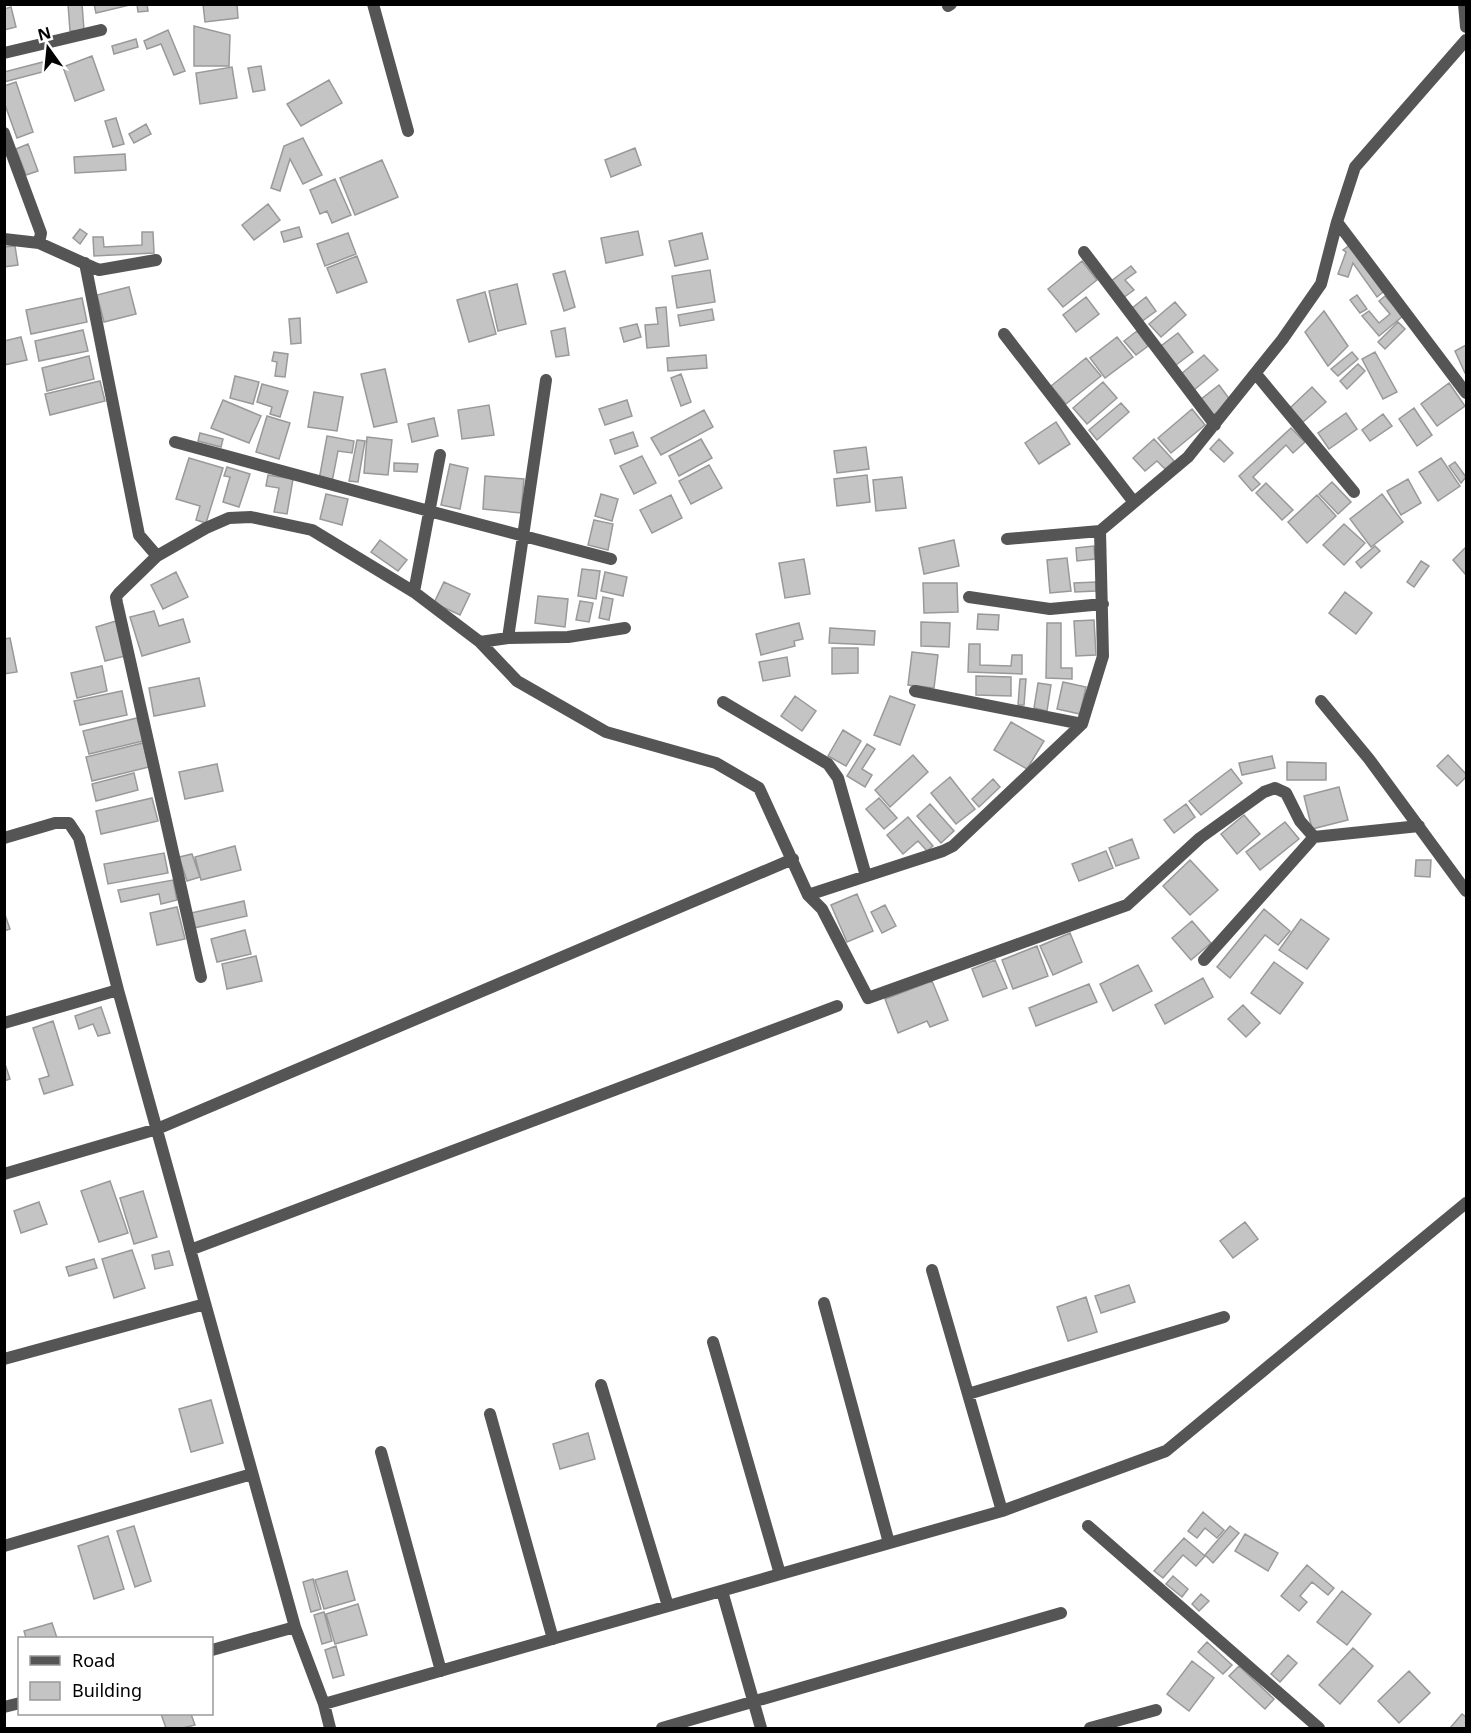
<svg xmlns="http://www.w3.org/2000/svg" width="1471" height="1733" viewBox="0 0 1471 1733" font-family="'Noto Sans',sans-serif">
	<rect width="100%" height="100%" fill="#fff"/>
	<path fill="#c4c4c4" stroke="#999" stroke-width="1.5" d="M68 4H82L84 30 70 31Z
		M94 4H130V5L96 13Z
		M137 4H147L148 11 138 12Z
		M203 4H237L238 18 205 22Z
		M11 7 16 27 4 30V9Z
		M194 26 230 35 229 66H194Z
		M168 30 185 71 174 75 161 44 147 49 144 41Z
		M136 39 138 47 114 54 112 46Z
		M92 56 104 90 75 101 63 67Z
		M43 62 46 71 4 82V72Z
		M261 66 265 90 253 92 248 68Z
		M232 67 237 98 200 104 196 73Z
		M329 80 342 103 301 126 287 104Z
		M16 82 33 132 17 138 4 102V86Z
		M116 118 124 144 113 147 105 121Z
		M146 124 151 134 134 143 129 134Z
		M303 138 322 175 303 184 290 159 280 191 271 188 284 146Z
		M28 144 38 171 26 175 16 149Z
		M635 148 641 165 611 177 605 160Z
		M125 154 126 170 75 173 74 157Z
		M382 160 398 197 355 215 340 178Z
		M335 179 351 215 332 223 327 211 320 214 310 190Z
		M268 204 280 220 254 240 242 225Z
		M299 227 302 237 284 242 281 232Z
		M80 229 87 234 80 244 73 238Z
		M638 231 643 255 606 263 601 238Z
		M142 232H153L154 253 94 256 93 237H103L104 247 142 245Z
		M348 233 356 254 325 266 317 244Z
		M702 233 708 259 675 266 669 241Z
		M1350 245 1383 292 1377 297 1353 263 1348 277 1338 274 1346 252 1343 250Z
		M15 246 18 265 4 267V247Z
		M357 256 367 282 337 293 327 268Z
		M1082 261 1097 280 1063 307 1048 289Z
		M1131 266 1136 272 1125 280 1134 290 1123 298 1110 282Z
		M710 270 715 302 677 308 672 276Z
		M565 271 575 307 564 311 553 274Z
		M517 284 526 324 498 331 489 291Z
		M129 287 136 314 104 322 97 295Z
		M485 292 496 334 469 342 457 300Z
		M1357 295 1367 309 1360 313 1350 300Z
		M1385 296 1403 316 1379 336 1362 316 1369 311 1379 323 1390 314 1379 301Z
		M1086 297 1099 314 1076 332 1063 315Z
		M1146 297 1156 311 1141 322 1131 309Z
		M82 298 87 322 31 334 26 310Z
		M1175 302 1186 315 1161 337 1149 324Z
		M666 307 669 346 647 348 645 325 658 324 656 308Z
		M712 309 714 320 680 326 678 315Z
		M1324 311 1348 346 1328 366 1305 332Z
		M300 318 301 343 291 344 289 319Z
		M1398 322 1405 329 1385 349 1378 342Z
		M637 324 641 337 624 342 620 328Z
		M565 328 569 355 556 357 551 331Z
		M83 330 88 351 39 361 35 341Z
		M1137 331 1148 346 1136 355 1124 341Z
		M1178 333 1193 352 1176 365 1161 346Z
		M21 337 27 360 4 365V341Z
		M1117 337 1133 357 1105 378 1090 358Z
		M1466 345V373H1465L1455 351Z
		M274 352 288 354 285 377 275 376 277 362 272 361Z
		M1352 352 1358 359 1338 376 1331 369Z
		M1375 352 1397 392 1383 399 1362 359Z
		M706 355 707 368 668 371 667 358Z
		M1204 355 1218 370 1194 390 1181 374Z
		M89 356 94 379 47 391 42 368Z
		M1086 358 1101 376 1066 404 1051 386Z
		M1358 364 1365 371 1347 389 1340 381Z
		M385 369 397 422 374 427 361 374Z
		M681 374 691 402 681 406 671 378Z
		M235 376 259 382 253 404 230 398Z
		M100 381 105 401 50 415 45 394Z
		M1103 382 1117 398 1087 424 1073 408Z
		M1449 383 1465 406 1437 426 1421 404Z
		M262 384 288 391 280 417 270 414 272 407 257 402Z
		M1219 385 1231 401 1212 416 1200 400Z
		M1312 387 1326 402 1303 422 1290 408Z
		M314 392 343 397 337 431 308 427Z
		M223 400 261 416 249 443 211 428Z
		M627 400 632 416 605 425 599 409Z
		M1121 403 1129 412 1097 440 1089 430Z
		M489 405 494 435 462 439 458 410Z
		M1414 408 1432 435 1417 446 1399 419Z
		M1192 409 1205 425 1171 453 1158 438Z
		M704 410 713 427 661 455 651 438Z
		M1346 413 1357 429 1329 449 1318 433Z
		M1383 414 1392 426 1370 441 1362 430Z
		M267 416 290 423 279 459 256 452Z
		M434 418 438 436 412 442 408 424Z
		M1056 422 1070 444 1039 464 1025 443Z
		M1291 428 1305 442 1293 453 1286 445 1253 477 1260 484 1252 491 1239 476Z
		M633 432 638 446 615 454 610 440Z
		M200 433 223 439 221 447 198 441Z
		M327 436 354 441 352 453 338 451 332 482 319 480Z
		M367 437 392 440 388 475 364 473Z
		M701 439 712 458 679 476 669 456Z
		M1154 439 1174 461 1165 469 1157 461 1145 471 1133 458Z
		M1219 439 1233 453 1224 462 1210 449Z
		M357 440 365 441 358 482 349 481Z
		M866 447 869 469 837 473 834 451Z
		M642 456 656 483 634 494 620 466Z
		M189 458 223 468 206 523 196 520 200 506 176 499Z
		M1441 458 1460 486 1438 501 1419 472Z
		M1455 462 1466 477 1461 483 1449 466Z
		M394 463 418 464 417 472 394 471Z
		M450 464 468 468 460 509 441 505Z
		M709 465 722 488 691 504 679 481Z
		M227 467 250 474 239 507 223 502 230 477 224 476Z
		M268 475 293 479 287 514 274 512 279 488 266 486Z
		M867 475 870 502 837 506 834 479Z
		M485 476 524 479 521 513 483 509Z
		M902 477 906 508 876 511 873 480Z
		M1408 479 1421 503 1401 515 1387 491Z
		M1332 482 1351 502 1338 514 1319 494Z
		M1266 483 1293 510 1282 520 1256 493Z
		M326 494 348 499 342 525 320 519Z
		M601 494 618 499 612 521 595 516Z
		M1382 494 1403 522 1371 547 1350 519Z
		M671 495 682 518 652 533 640 510Z
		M1317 495 1336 516 1307 543 1288 522Z
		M594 520 613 524 608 550 588 545Z
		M1344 524 1365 543 1344 565 1323 545Z
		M380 540 407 560 398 571 371 552Z
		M954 540 959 566 924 574 919 548Z
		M1094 546 1095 559 1077 561 1076 548Z
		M1375 546 1380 551 1361 568 1356 562Z
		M1466 547V575L1453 560Z
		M1067 558 1071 591 1050 593 1047 560Z
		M804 559 810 594 785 598 779 563Z
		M1421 561 1429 566 1414 587 1407 582Z
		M582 569 600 571 596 599 578 596Z
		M176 572 188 597 163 609 151 585Z
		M605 572 627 577 623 596 601 591Z
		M444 582 470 594 460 615 434 603Z
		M1096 582V591L1075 592 1074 583Z
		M923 583H957L958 612 924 613Z
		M1345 592 1372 613 1356 634 1329 613Z
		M538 596 568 599 565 627 535 623Z
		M603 597 613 599 609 620 599 618Z
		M580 601 593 603 589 622 576 620Z
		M154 611 159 626 183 619 190 642 142 656 130 617Z
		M978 614 999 615 998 630 977 629Z
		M1094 620 1096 655 1076 656 1074 621Z
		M116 621 125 656 105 661 96 627Z
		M921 622 950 623 949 647 921 646Z
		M799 623 803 639 794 641 795 646 761 655 756 634Z
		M1047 623H1061V668H1072V679L1046 678Z
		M830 628 875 631 874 645 829 643Z
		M10 638 17 672 4 674V639Z
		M969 644H980V665L1011 666 1012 655H1022V674L968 672Z
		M832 648H858V673L832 674Z
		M912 652 938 655 934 688 908 685Z
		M787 657 790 676 763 681 759 662Z
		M102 666 107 691 77 698 71 673Z
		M976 676 1011 677V696L976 695Z
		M199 678 205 706 154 716 149 688Z
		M1020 679H1026L1024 705H1018Z
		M1063 682 1086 687 1080 714 1057 709Z
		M1038 683 1051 685 1047 711 1034 708Z
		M122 691 127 715 80 725 74 701Z
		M795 696 816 711 802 731 781 716Z
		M890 696 915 705 900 745 874 735Z
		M137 718 143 741 89 754 83 731Z
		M1011 722 1044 741 1027 769 994 750Z
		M843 730 861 741 846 766 828 756Z
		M143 743 149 767 92 781 86 757Z
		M867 744 875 749 862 769 872 775 865 787 847 776Z
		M913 755 928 772 890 807 875 790Z
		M1448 755 1466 774V777L1457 786 1437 766Z
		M1272 756 1275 768 1242 775 1239 763Z
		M1287 762 1326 763V780H1287Z
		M217 764 223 791 185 799 179 772Z
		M1231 769 1242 783 1201 815 1189 801Z
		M134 773 138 790 96 801 92 784Z
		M950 777 975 809 956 824 931 793Z
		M993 779 1000 787 979 807 972 799Z
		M1339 787 1348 820 1312 829 1304 796Z
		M152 798 158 821 101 834 96 811Z
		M879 798 897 818 884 829 866 809Z
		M930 804 954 831 941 843 917 816Z
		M1186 804 1195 817 1174 833 1164 820Z
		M1244 815 1260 834 1237 854 1221 834Z
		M908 817 933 846 927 851 918 841 903 854 887 835Z
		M1285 822 1299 839 1260 870 1246 852Z
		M1132 839 1139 858 1116 866 1109 848Z
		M235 846 241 870 201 880 195 857Z
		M1106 851 1113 868 1079 881 1072 864Z
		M164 853 168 873 108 884 104 864Z
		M192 854 200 877 187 881 179 857Z
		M1190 860 1218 890 1190 915 1163 886Z
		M1416 860H1431L1430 877 1415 876Z
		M173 880 177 900 161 904 159 894 121 902 118 890Z
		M857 894 873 931 847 942 831 905Z
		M244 901 247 916 194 928 191 913Z
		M885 905 896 926 882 933 871 912Z
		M177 907 185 939 157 945 150 913Z
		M1264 909 1290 931 1278 945 1265 935 1230 978 1217 967Z
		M4 912 10 929 4 931Z
		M1301 919 1329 939 1307 969 1279 950Z
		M1192 921 1211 943 1191 960 1172 938Z
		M245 930 251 954 217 962 211 939Z
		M1070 933 1082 962 1053 975 1040 946Z
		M1037 946 1048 976 1013 989 1002 960Z
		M256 956 262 981 227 989 222 964Z
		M995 960 1007 988 983 997 972 969Z
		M1274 962 1303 983 1280 1014 1251 993Z
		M1138 965 1152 991 1113 1011 1100 984Z
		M1203 978 1213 997 1165 1024 1155 1005Z
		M932 981 948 1020 930 1027 927 1021 898 1033 885 999Z
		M1089 984 1097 1002 1036 1026 1029 1008Z
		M1243 1005 1260 1023 1246 1037 1228 1019Z
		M101 1007 110 1033 98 1036 93 1024 79 1029 75 1016Z
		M53 1021 73 1085 44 1094 39 1079 49 1076 33 1028Z
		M4 1061 10 1079 4 1081Z
		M110 1181 128 1233 99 1242 81 1191Z
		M143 1191 157 1237 134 1244 120 1198Z
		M39 1202 47 1224 21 1233 14 1211Z
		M1245 1222 1258 1239 1233 1258 1220 1241Z
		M132 1250 145 1288 114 1298 102 1259Z
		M169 1251 173 1265 155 1269 152 1255Z
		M94 1259 97 1268 69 1276 66 1267Z
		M1129 1285 1135 1302 1101 1313 1095 1296Z
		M1086 1297 1097 1332 1068 1341 1057 1307Z
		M211 1400 223 1443 191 1452 179 1409Z
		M588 1433 595 1459 560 1469 553 1444Z
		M1203 1512 1224 1530 1217 1538 1205 1528 1197 1538 1188 1531Z
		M134 1526 151 1581 135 1587 117 1531Z
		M1230 1526 1239 1533 1213 1563 1205 1555Z
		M1245 1534 1278 1553 1268 1571 1235 1551Z
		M108 1536 124 1589 94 1599 78 1546Z
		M1184 1538 1205 1556 1196 1566 1183 1555 1163 1578 1154 1571Z
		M1307 1565 1334 1588 1328 1595 1312 1582 1300 1596 1307 1602 1299 1611 1281 1596Z
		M347 1571 355 1600 324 1609 315 1580Z
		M1173 1576 1188 1589 1182 1597 1166 1584Z
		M313 1579 321 1609 311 1612 303 1582Z
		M1342 1591 1371 1614 1347 1645 1317 1622Z
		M1201 1594 1209 1601 1199 1611 1192 1604Z
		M358 1604 367 1635 335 1644 326 1614Z
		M324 1612 332 1641 322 1644 314 1615Z
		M52 1623 57 1638H26L24 1631Z
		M1207 1642 1232 1665 1223 1674 1198 1652Z
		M336 1646 344 1675 333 1678 325 1650Z
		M1353 1648 1373 1666 1340 1704 1319 1685Z
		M1288 1655 1297 1663 1280 1682 1271 1674Z
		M1192 1661 1214 1678 1189 1711 1167 1694Z
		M1239 1666 1274 1699 1265 1709 1229 1676Z
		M1409 1671 1430 1693 1399 1723 1378 1701Z
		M161 1714H191L195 1725 183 1728H166Z
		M1462 1714 1466 1717V1728H1450Z"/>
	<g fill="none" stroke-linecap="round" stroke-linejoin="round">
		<path stroke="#555" stroke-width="12" d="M373 4 408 131
			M1464 4 1466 27
			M948 6 951 4
			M4 53 101 30
			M4 133 41 233 39 243
			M1337 222 1466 393
			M4 239 39 243 99 270 156 260
			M1084 252 1215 425
			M85 263 139 535 157 556 206 528 229 518 251 517 312 530 414 592 480 642 517 681 606 732 716 763 759 788 808 895 822 909 868 998 1127 905 1200 838 1264 792 1275 788 1286 793 1300 821 1314 837 1419 826
			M1004 334 1133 501
			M1256 374 1354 492
			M175 442 429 511 611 559
			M1007 539 1100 531 1188 457 1282 340 1321 284 1337 222 1355 167 1466 40
			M157 556 119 593 116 597 117 603 201 977
			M414 592 440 455
			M969 597 1050 609 1103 604
			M508 638 546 380
			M480 642 508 638 568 637 625 628
			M915 691 1082 724
			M1321 701 1369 759 1466 891
			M723 702 828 764 838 778 866 876
			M4 838 55 823H69L79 838 118 990 295 1627 324 1704 330 1728
			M808 895 943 851 953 846 1082 724 1103 656 1100 531
			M1204 960 1314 837
			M4 1023 118 990
			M4 1174 157 1129 793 859
			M190 1250 837 1006
			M932 1270 1002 1511
			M824 1303 889 1543
			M713 1342 780 1574
			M4 1359 205 1304
			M601 1385 668 1606
			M968 1394 1224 1317
			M490 1414 553 1639
			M381 1452 441 1671
			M1088 1526 1319 1728
			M4 1546 252 1474
			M722 1591 761 1728
			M212 1650 295 1627
			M324 1704 1002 1511 1166 1451 1466 1203
			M4 1707 20 1703
			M662 1728 1061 1613
			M1090 1728 1156 1710"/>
	</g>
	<rect width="1471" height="1733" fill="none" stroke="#000000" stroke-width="12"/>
	<rect x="18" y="1637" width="195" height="78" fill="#ffffff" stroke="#999999" stroke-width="1.5"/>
	<rect x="30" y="1656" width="30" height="9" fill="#555555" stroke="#999999" stroke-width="1.5"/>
	<text x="72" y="1667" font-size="18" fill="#000000">Road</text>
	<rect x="30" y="1682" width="30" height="18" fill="#c4c4c4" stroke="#999999" stroke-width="1.5"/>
	<text x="72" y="1697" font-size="18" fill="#000000">Building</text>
	<g transform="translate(48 48) rotate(345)" stroke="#ffffff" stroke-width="4.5" paint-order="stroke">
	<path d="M0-4.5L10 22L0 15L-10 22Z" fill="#000000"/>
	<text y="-9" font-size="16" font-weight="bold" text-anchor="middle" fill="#000000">N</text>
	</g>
</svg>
